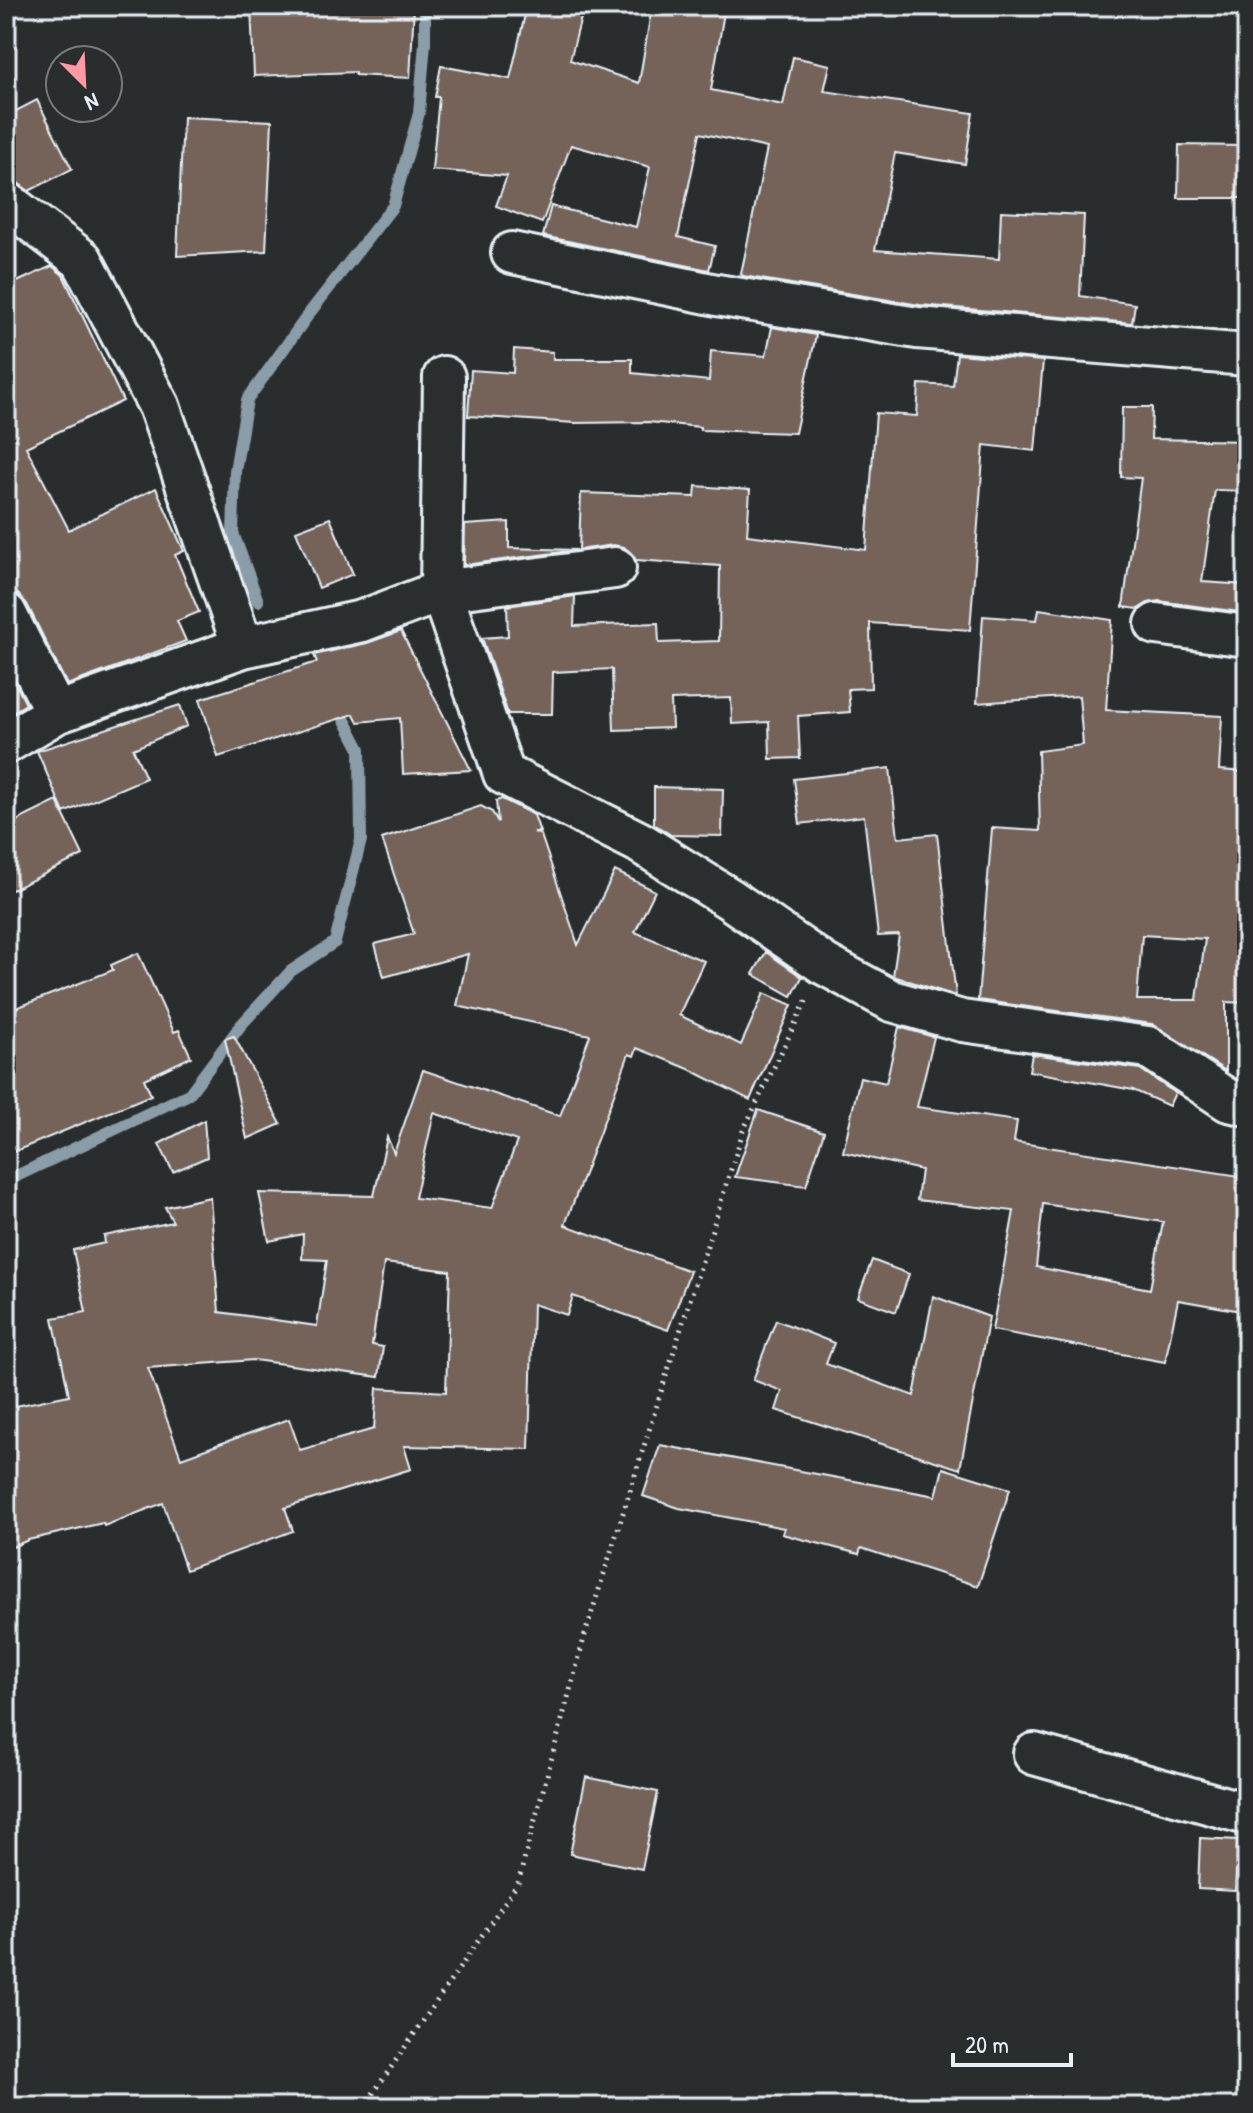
<svg xmlns="http://www.w3.org/2000/svg" width="1253" height="2113" viewBox="0 0 1253 2113" font-family="'Patrick Hand',sans-serif">
	<rect width="100%" height="100%" fill="#2a2d2e"/>
	<filter id="ink" filterUnits="userSpaceOnUse"><feTurbulence type="fractalNoise" baseFrequency=".0125" numOctaves="2"/><feDisplacementMap in="SourceGraphic" scale="16" xChannelSelector="R" yChannelSelector="G"/><feConvolveMatrix kernelMatrix="1 2 1 2 8 2 1 2 1" color-interpolation-filters="sRGB"/></filter>
	<g filter="url(#ink)">
		<g fill="none" stroke-linecap="round" stroke-linejoin="round">
			<path stroke="#8b9da8" stroke-width="12" d="M258 601 233 533 235 471 247 400 311 311 393 206 419 113 425 43V6
				M6 1181 189 1094 241 1025 291 971 335 942 361 840 360 749 337 705"/>
		</g>
		<path fill="#74645a" stroke="#e8f1f8" stroke-width="2" fill-rule="evenodd" d="M251 6H414L410 78 355 75V72L254 76Z
			M527 6H584L570 60 639 83 652 6H725L711 90 783 105 793 57 830 65 824 91 973 113 965 164 895 153 875 250 999 259 1001 211 1084 215 1080 296 1135 304 1132 323 920 305 743 276 741 274 767 148 700 133 678 237 715 246 709 270 543 236 551 206 636 227 650 167 571 145 542 223 496 206 507 176 432 170 439 97H435L441 66 510 79Z
			M37 100 72 169 29 191 18 183 6 160V116Z
			M183 117 272 121 266 251 177 256Z
			M1179 145 1243 146 1242 198H1178Z
			M52 266 63 275 123 401 26 447 69 530 156 488 184 551 175 555 199 612 177 621 186 641 67 685 27 604 18 594 6 591V287Z
			M772 327 816 335 795 433 700 430V427L648 422 575 423 468 416 471 370 513 373 514 349 553 352V359H632V373L709 381 711 351 766 356Z
			M957 354 1043 361 1035 451 984 445 970 630 870 623 871 688 848 689 850 712 798 716 800 758 770 759 769 722 732 724 731 698 671 700 672 728 614 730 612 669 553 672 552 714H508L482 638 508 636 507 606 575 596 574 626 658 623 659 643 719 641 720 566 636 560 624 547 613 545 579 550 581 493 695 497 696 486 750 490 747 535 866 550 876 413 917 416 919 384 953 386Z
			M1122 407H1152L1151 439 1247 441V491L1215 490 1202 582 1247 585V613L1159 601 1148 603 1138 609 1123 607 1141 478 1121 477Z
			M330 518 353 574 319 588 296 531Z
			M509 522V548L577 550 464 565 465 525Z
			M1039 609 1112 620 1106 710 1222 716 1219 770 1247 772V1003L1226 1002V1071L1152 1024 978 1000 992 828 1040 831 1038 751 1083 745 1079 696 977 703 983 616 1037 620ZM1142 935 1205 939 1197 1000H1137Z
			M401 631 471 770 403 774 400 718 358 722 354 714 218 757 200 699 317 662 314 655 367 643Z
			M6 665 26 704 6 716Z
			M180 705 187 726 133 749 146 778 64 813 37 751Z
			M890 768 898 838 937 834 956 996 893 976 899 935 878 936 864 816 800 824 794 779Z
			M654 787 723 789 722 836 671 835 654 824Z
			M502 799 534 815 540 832H534L541 835 578 945 615 871 655 891 635 932 704 961 679 1015 741 1045 764 993 792 1005 750 1100 689 1069 637 1048 634 1056 629 1054 565 1225 690 1271 668 1330 573 1296 567 1315 533 1304 529 1449 404 1446 411 1469 285 1508 293 1531 186 1570 163 1503 104 1526 103 1523 28 1540 6 1550V1408L69 1395 53 1318 86 1312 73 1250 105 1243 104 1236 173 1222 165 1207 210 1197 219 1312 317 1326 327 1260 302 1259 303 1234 269 1241 259 1193 374 1196 387 1137 394 1153 423 1070 560 1116 590 1035 457 1006 468 954 384 977 375 944 414 934 382 839 481 806 492 812 498 822 496 801ZM434 1113 517 1141 492 1208 415 1198ZM384 1263 450 1271 446 1392 377 1388 374 1429 300 1450 289 1419 181 1458 148 1368 254 1360 379 1377 383 1347 372 1345Z
			M57 801 83 855 6 893V826Z
			M766 952 802 977 792 996 753 974Z
			M138 953 174 1032 179 1030 191 1057 144 1079 151 1095 6 1155V1012L113 970 111 965Z
			M899 1027 934 1037 917 1107 1017 1121 1014 1142 1247 1177V1312L1178 1300 1165 1362 992 1330 1014 1211 917 1200 921 1170 843 1152 860 1077 886 1083ZM1043 1204 1163 1222 1150 1289 1036 1267Z
			M234 1036 281 1124 247 1139 225 1039Z
			M1032 1054 1140 1069 1175 1093 1169 1106 1133 1090 1029 1071Z
			M758 1110 824 1132 806 1186 735 1177Z
			M204 1120 207 1157 173 1172 159 1144Z
			M872 1260 909 1274 896 1312 858 1298Z
			M933 1296 989 1317 960 1469 776 1410 782 1391 753 1380 776 1320 834 1343 826 1364 914 1396Z
			M660 1445 936 1496 943 1468 1010 1489 978 1586 861 1548 859 1554 782 1534 784 1528 679 1508 643 1496Z
			M586 1777 658 1792 642 1869 570 1854Z
			M1200 1838 1238 1840 1235 1891 1198 1889Z"/>
		<g fill="none" stroke-linecap="round" stroke-linejoin="round">
			<g stroke="#e8f1f8" stroke-width="46">
				<path id="minor" d="M6 202 82 260 159 406 243 647
					M512 253 717 295 917 328 1247 355
					M444 377 441 591 504 774 639 842 730 899 824 964 892 1001 962 1021 1148 1047 1229 1101 1247 1105
					M6 614 56 713
					M1156 624 1247 636
					M6 743 56 713 243 647 362 621 441 591 615 568
					M1034 1754 1247 1814"/>
			</g>
			<path stroke="#e8f1f8" stroke-width="5" stroke-dasharray="2 6" stroke-linecap="butt" d="M353 2107 370 2098 518 1883 586 1631 743 1131 808 997"/>
			<use href="#minor" stroke="#2a2d2e" stroke-width="40"/>
		</g>
	</g>
	<rect width="1253" height="2113" fill="none" stroke="#2a2d2e" stroke-width="32"/>
	<rect x="16" y="16" width="1221" height="2081" fill="none" stroke="#e8f1f8" stroke-width="3" filter="url(#ink)"/>
	<g transform="translate(84 84) rotate(156)"><circle r="38" fill="#2a2d2e" stroke="#767b7f" stroke-width="2"/>
	<path d="M0-6L14 30L0 20L-14 30Z" fill="#ff9aa2"/>
	<text y="-12" font-size="22" font-weight="bold" text-anchor="middle" fill="#e8f1f8">N</text>
	</g>
	<path d="M953 2053v12h118v-12" fill="none" stroke="#e8f1f8" stroke-width="4"/>
	<text x="965" y="2053" font-size="24" fill="#e8f1f8" stroke="#2a2d2e" stroke-width="6" paint-order="stroke">20 m</text>
</svg>
